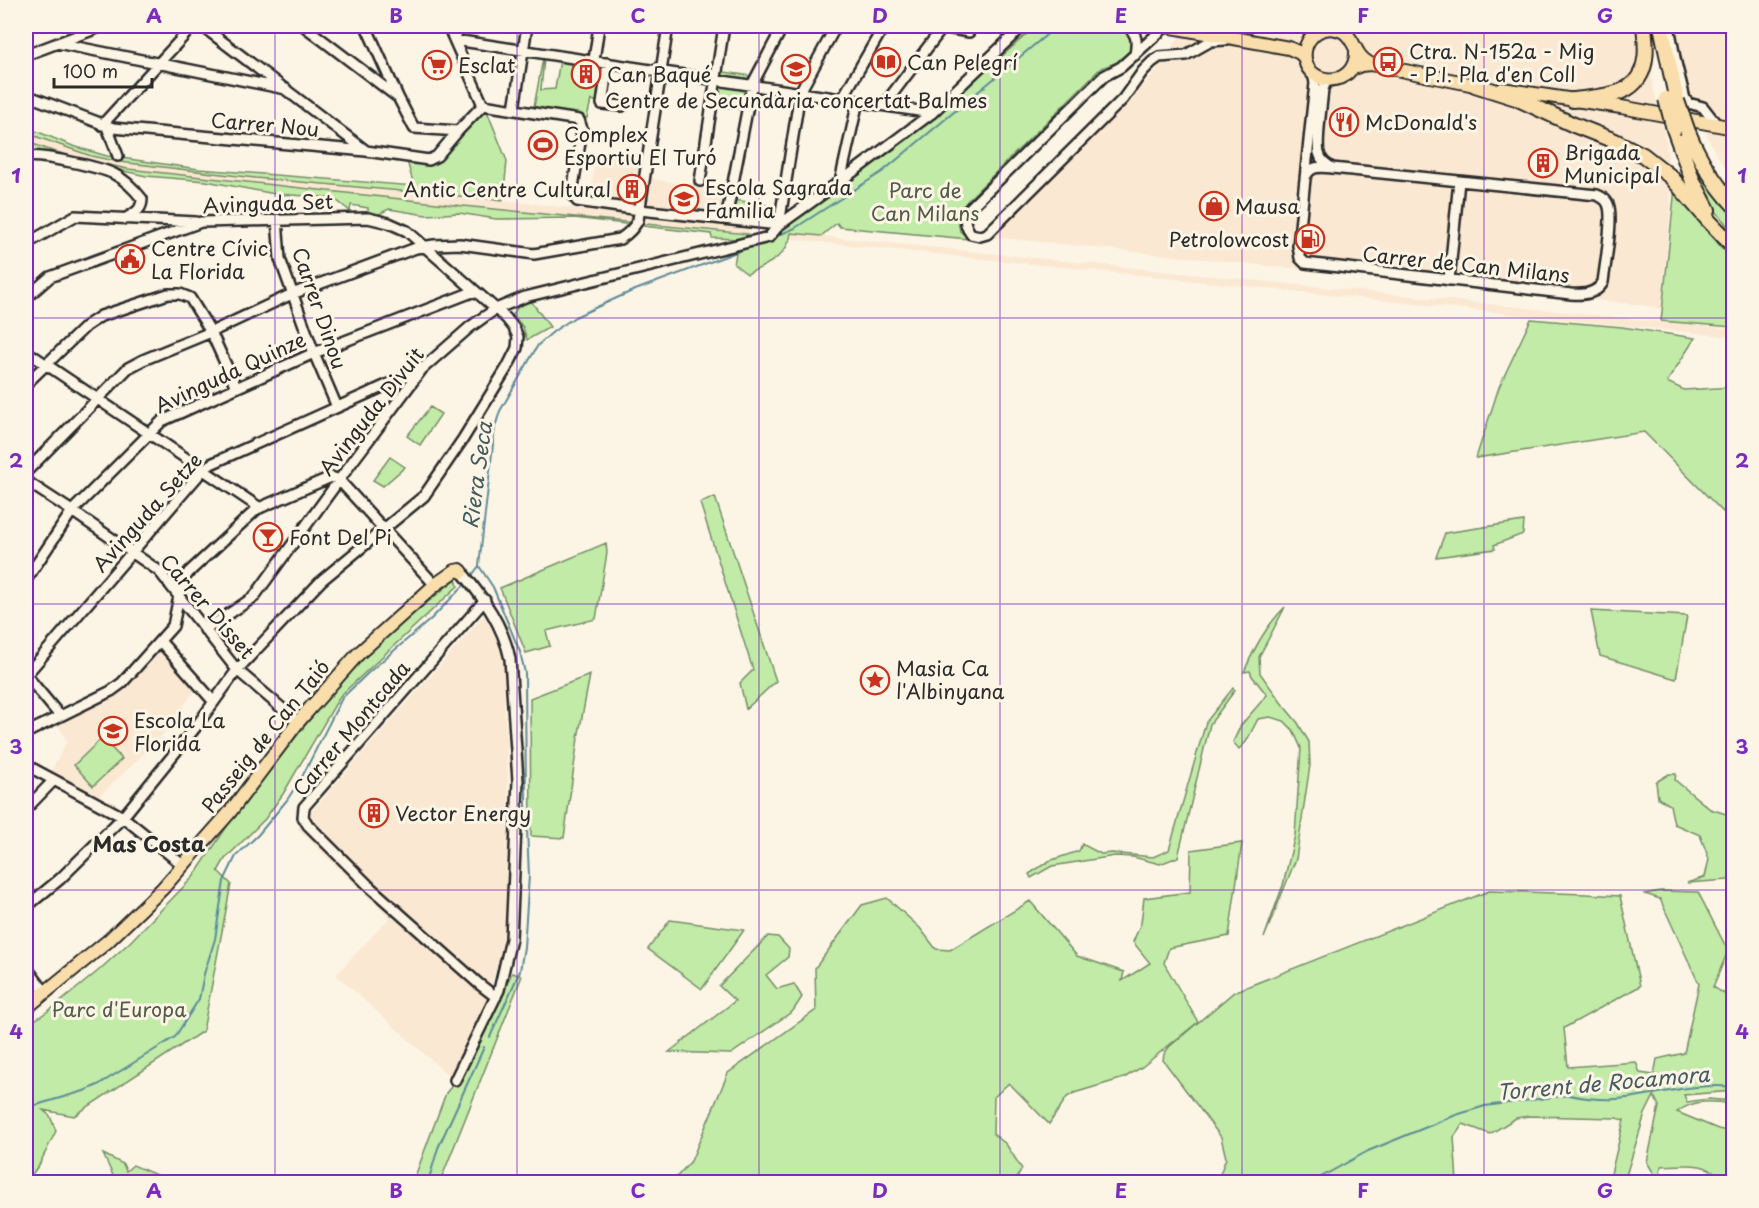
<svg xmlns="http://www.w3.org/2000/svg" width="1759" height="1208" viewBox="0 0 1759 1208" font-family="'Playpen Sans',sans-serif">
	<rect width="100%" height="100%" fill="#fcf5e5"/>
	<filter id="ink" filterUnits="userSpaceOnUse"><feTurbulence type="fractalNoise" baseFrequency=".0167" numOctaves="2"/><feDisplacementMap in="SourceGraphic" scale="12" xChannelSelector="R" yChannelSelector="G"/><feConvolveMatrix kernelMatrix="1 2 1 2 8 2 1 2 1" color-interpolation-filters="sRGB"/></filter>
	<g filter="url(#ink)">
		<path fill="#fbe8d2" d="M1186 26H1642L1648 44 1653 87 1667 145 1671 207 1661 309 1642 305 992 237 1152 76Z
			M1672 26H1733V178L1715 152 1686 93Z
			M26 133 91 156 120 162 255 178 503 200 649 217V218L749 228 748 234 710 231 210 179 128 169 100 164 41 148 26 141Z
			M596 153 642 159 639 174 629 173 624 204 586 199 587 189 591 190Z
			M646 178 727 191 723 214 720 216 643 209Z
			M791 233 1733 329V337L790 239Z
			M484 615 499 644 503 663 509 803 504 943 484 1007 450 1077 336 975 389 918 297 828Z
			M163 650 197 688 158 741 98 797 51 771 67 741 56 722 127 684 158 651Z"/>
		<path fill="#c1eba7" stroke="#768b69" stroke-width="1.5" d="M1036 26H1121L1128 30 1134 38 1131 54 1122 61 1101 68 968 200 957 216 960 231 969 239 840 227 837 223 821 236 791 233C789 256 765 266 747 274L734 264 737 248 770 238 907 140Z
			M543 58H544L541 90 555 89 560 60 571 61 572 67 575 66 579 85 596 81 593 63 605 65 599 102 591 100 587 118 533 112Z
			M717 71 751 76 744 110 712 105Z
			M484 109 487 111 507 161 503 200 255 178 120 162 91 156 26 133V127L73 146 107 156 199 169 414 186 407 161 425 164 440 159Z
			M26 141C58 155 94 162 128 169L473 207 748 234 741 239 712 238 711 234 574 218 496 219 459 213 426 215 389 209 379 214 368 212V208L351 205 350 211 337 201 323 197 275 194 206 181 146 176 30 150 26 148Z
			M1688 151 1727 207 1733 213V233L1712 206Z
			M1675 188 1720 246 1733 260V327L1661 321Z
			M734 200 774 206 773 216 768 220 731 216Z
			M531 301 550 327 527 340 523 327 513 315C517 306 522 304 531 301Z
			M1531 319 1622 327 1695 338 1667 382 1684 390 1733 387V495L1723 512 1644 432 1476 458 1499 387Z
			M430 407 441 414 420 445 407 436Z
			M390 457 405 467 383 486 373 480Z
			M715 497 776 681 746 709 740 683 753 670 700 503Z
			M1524 521 1523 534 1494 545 1495 549 1436 557 1445 533Z
			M606 543 607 553 596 619 546 631 550 646 526 653 500 588Z
			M456 579 458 586 340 696 283 794 265 819 225 859 218 871 231 884 203 1031 74 1116 43 1110 50 1116 56 1131 39 1165 26 1182V1026L54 1007 98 971 130 942 194 876 238 810 318 709 350 672 384 638Z
			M1285 607 1259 657 1260 673 1283 705 1298 723 1309 742 1310 765 1296 859 1264 938 1283 885 1295 835 1301 748 1293 730 1284 721 1270 717 1258 719 1246 742 1239 749 1233 742 1241 725 1267 695 1252 676 1250 671 1244 672C1254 648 1266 626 1285 607Z
			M1591 611 1687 616 1676 679 1600 656Z
			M590 675 578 738 564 838 531 836 530 698Z
			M1233 688 1235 690 1210 724 1178 857 1160 864 1133 857 1115 856 1052 866 1031 878 1029 874 1049 861 1079 851 1082 844 1101 854 1112 853 1153 857 1169 850 1206 722Z
			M102 738 122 759 93 786 74 765Z
			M1669 774H1676L1675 780 1710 809 1733 816V875L1728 880 1687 883 1705 877 1709 859 1700 835 1674 824 1670 805 1658 798 1656 782Z
			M1242 843 1229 936 1169 948 1164 963 1198 1022 1142 1067 1124 1078 1074 1093 1067 1097 1049 1124 1009 1083 994 1097 993 1134 1006 1144 1022 1169 1014 1182H672L691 1161 728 1073 816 1010 815 968 862 905 887 898 920 928 936 949 950 950 1030 901 1077 956 1124 972 1122 981 1150 963 1133 942 1141 923 1144 898 1190 892 1191 850Z
			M1489 891 1586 894 1620 896 1640 986 1564 1028 1568 1067 1636 1062 1640 1073 1654 1075 1657 1059 1684 1053 1699 984 1660 899 1645 894 1660 891 1698 892 1728 951 1713 987 1733 999V1091L1684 1095 1687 1102 1708 1099 1733 1101V1104C1713 1101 1694 1099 1677 1112L1718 1129 1733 1132V1182H1724C1708 1160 1686 1165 1661 1166L1660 1172 1668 1182H1659L1647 1162 1659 1106 1654 1096 1645 1114 1624 1182H1609L1624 1120 1616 1118 1529 1116 1516 1118 1490 1134 1463 1124 1454 1137 1457 1182H1254L1248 1174 1241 1175 1231 1182H1210L1220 1174 1226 1158 1221 1137 1163 1060 1164 1054 1169 1047 1234 992Z
			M670 920 744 930 702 989 648 949Z
			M768 936 778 937 789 949 788 957 766 975 777 989 794 984 802 997 793 1011 731 1054 669 1052 735 1001 719 986Z
			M512 973 522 976 440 1182H413L446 1093 464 1071Z
			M103 1154 123 1164 126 1171 133 1165 173 1182H116Z"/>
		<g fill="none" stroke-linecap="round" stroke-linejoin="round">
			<path stroke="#5e8b98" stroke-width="2" d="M772 238 795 228 882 172 1057 26
				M470 578 479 566
				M490 1037 520 971 524 947 529 876 526 804 525 673 520 652 493 587 479 566 495 427 500 411 538 345 554 331 575 317 630 292 758 244
				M26 1108 84 1091 98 1085 175 1037 199 999 204 974 215 939 224 881 236 856 258 835 287 800 302 777 342 698 369 672 431 619 467 582
				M428 1182 438 1148 484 1047
				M1312 1182 1368 1151 1456 1115 1485 1106 1569 1095C1584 1098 1601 1100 1616 1099 1656 1096 1693 1082 1734 1087"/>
			<g stroke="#2b2b2b" stroke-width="14">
				<path id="minor" d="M202 26 365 150
					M304 26 396 96
					M366 26 398 97 414 128 458 131
					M448 26 483 105
					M457 26 455 40 932 113
					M935 26 969 32
					M1127 26C1138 34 1137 43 1135 55
					M1166 26 1121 67 1104 76 968 210C963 219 965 226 971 234L980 236 987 234 1123 99 1143 71 1152 62 1159 57 1186 55 1211 41 1225 40
					M1669 26 1676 63 1685 99 1688 103 1703 107 1717 125
					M57 43 286 89
					M26 55 103 26
					M594 60 599 26
					M608 63 602 104 622 106
					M1311 71 1314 78 1315 83 1298 246 1300 258 1305 263 1571 294C1583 295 1597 294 1603 282 1605 266 1614 216 1608 204 1606 199 1602 197 1597 195L1332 168C1326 164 1321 161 1319 153 1316 142 1322 102 1323 89L1326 82 1333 80
					M26 95 113 128 366 151 429 160 437 156 458 131 483 105
					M842 99 884 26
					M483 105 579 120 582 129 572 194 577 201 640 210 779 225 800 92 836 26
					M884 105 943 27
					M514 109 527 26
					M102 125 193 26
					M107 127 118 156
					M26 157C40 154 100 167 114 174 124 179 135 190 142 199 142 211 134 213 125 219
					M1306 176C1311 165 1322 167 1333 168
					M700 181 724 26
					M840 182 858 101
					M277 219 280 259 314 353 337 407
					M726 219 752 85 783 26
					M26 244 75 216 196 222
					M1449 280 1459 181
					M26 298 50 277 201 222 368 218 389 223 407 231 506 318 514 328 518 337 517 348 508 366 463 439 424 496 322 580 237 670 195 728 123 817 60 879 26 907
					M26 351 260 508
					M26 384 86 326 101 316 168 294H180L190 298 211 332 236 387
					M26 472 128 368 143 360 211 332 292 294 416 248 434 245 460 244 534 254 620 239C628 234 634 228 638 220L668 26
					M26 481 72 511 159 571 237 670 298 722
					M26 580 72 511 162 421 314 353 475 291
					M485 600 304 807 303 817 308 825 371 888 479 984 496 997
					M205 630 254 597 353 461 422 369 470 327 484 317 496 309 525 297 769 237 779 225 845 178 932 113 1023 26
					M160 641 214 702
					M26 675 203 470 211 464 420 370
					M26 675 60 716
					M26 733 111 691 122 683 173 626 179 596 184 579 189 572 257 509 331 477 339 480 435 585
					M26 765 123 817 184 866
					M26 809 54 780
					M26 967 45 992
					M455 1080 499 990 511 939 518 781 510 659C503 625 484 599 462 572"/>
			</g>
			<g stroke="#2b2b2b" stroke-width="16">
				<path id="major" d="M1166 26 1289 48 1300 53 1305 58
					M1356 50C1358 91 1300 87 1305 51 1306 43 1310 37 1317 32 1326 27 1335 27 1344 32 1351 37 1353 44 1357 51 1360 57 1365 61 1370 64
					M1351 69 1361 65 1370 64 1485 87
					M1502 89 1621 107 1734 128
					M26 1008 108 941 162 889 230 812 298 722 358 654 435 585 455 571 460 570 462 572"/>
			</g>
			<g stroke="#2b2b2b" stroke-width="18">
				<path id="highway" d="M1661 26 1677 101
					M1475 85 1516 98 1574 125 1615 141 1643 155 1671 177 1708 220 1734 247
					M1573 100C1602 96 1640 98 1645 59 1647 48 1645 37 1644 26
					M1674 129 1692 179 1708 210
					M1688 132C1699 159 1714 183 1734 205"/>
			</g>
			<use href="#minor" stroke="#fcf5e5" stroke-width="9"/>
			<use href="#major" stroke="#f9deab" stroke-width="12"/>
			<use href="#highway" stroke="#f9deab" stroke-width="14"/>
			<g stroke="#2b2b2b" stroke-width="18" stroke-linecap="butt">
				<path id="highway-bridge" d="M1666 99 1674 129
					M1677 101 1688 132"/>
			</g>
			<use href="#highway-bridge" stroke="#f9deab" stroke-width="14"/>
		</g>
	</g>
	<path fill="none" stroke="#7b2cbf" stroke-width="1.5" stroke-opacity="0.55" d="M275 26V1182M517 26V1182M759 26V1182M1000 26V1182M1242 26V1182M1484 26V1182M26 318H1734M26 604H1734M26 890H1734"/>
	<defs>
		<g id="library-ring" transform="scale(1.5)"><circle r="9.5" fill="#fcf5e5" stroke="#c8321e" stroke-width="1.5"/><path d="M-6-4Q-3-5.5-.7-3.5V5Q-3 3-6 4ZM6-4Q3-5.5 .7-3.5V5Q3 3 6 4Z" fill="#c8321e"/></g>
		<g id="bus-ring" transform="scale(1.5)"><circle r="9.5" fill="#fcf5e5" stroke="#c8321e" stroke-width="1.5"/><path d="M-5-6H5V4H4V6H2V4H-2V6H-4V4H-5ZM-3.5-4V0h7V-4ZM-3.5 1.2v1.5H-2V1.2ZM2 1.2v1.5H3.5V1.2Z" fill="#c8321e"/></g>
		<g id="supermarket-ring" transform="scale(1.5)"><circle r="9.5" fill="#fcf5e5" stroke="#c8321e" stroke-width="1.5"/><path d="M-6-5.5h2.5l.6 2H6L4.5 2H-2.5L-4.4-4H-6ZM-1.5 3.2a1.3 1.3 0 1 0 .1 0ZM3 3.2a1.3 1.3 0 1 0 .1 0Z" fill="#c8321e"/></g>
		<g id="school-ring" transform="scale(1.5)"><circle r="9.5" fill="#fcf5e5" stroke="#c8321e" stroke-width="1.5"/><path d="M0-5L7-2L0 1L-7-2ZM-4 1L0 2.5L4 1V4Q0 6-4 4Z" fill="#c8321e"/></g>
		<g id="building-ring" transform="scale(1.5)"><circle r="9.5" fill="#fcf5e5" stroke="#c8321e" stroke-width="1.5"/><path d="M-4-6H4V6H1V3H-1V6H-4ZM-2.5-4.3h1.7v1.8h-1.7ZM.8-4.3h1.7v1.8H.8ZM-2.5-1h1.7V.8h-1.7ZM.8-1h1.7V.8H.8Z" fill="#c8321e"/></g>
		<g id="restaurant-ring" transform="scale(1.5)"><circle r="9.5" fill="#fcf5e5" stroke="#c8321e" stroke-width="1.5"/><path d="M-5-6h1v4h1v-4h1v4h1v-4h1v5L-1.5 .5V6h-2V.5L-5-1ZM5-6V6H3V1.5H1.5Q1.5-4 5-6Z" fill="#c8321e"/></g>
		<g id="stadium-ring" transform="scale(1.5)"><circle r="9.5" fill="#fcf5e5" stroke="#c8321e" stroke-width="1.5"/><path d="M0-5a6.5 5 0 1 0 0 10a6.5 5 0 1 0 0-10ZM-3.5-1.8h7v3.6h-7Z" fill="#c8321e"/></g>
		<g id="shop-ring" transform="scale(1.5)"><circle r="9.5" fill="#fcf5e5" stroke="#c8321e" stroke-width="1.5"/><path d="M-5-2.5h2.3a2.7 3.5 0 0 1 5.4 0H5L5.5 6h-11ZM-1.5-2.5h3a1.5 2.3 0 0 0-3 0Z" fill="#c8321e"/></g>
		<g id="fuel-ring" transform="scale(1.5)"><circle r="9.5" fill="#fcf5e5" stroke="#c8321e" stroke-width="1.5"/><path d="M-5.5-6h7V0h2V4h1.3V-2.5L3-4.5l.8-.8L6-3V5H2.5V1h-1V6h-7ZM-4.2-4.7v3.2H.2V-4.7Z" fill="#c8321e"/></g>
		<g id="civic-ring" transform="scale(1.5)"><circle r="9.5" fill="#fcf5e5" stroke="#c8321e" stroke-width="1.5"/><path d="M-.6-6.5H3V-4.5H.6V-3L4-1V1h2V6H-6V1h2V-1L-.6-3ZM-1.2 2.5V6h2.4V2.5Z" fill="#c8321e"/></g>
		<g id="bar-ring" transform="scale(1.5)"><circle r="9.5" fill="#fcf5e5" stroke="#c8321e" stroke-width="1.5"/><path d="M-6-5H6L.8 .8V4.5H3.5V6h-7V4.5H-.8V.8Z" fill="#c8321e"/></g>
		<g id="sight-ring" transform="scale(1.5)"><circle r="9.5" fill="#fcf5e5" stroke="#c8321e" stroke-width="1.5"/><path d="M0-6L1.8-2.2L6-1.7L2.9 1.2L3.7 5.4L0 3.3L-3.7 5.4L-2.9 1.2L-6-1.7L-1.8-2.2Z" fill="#c8321e"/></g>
	</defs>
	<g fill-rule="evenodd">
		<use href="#library-ring" x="886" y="62"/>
		<use href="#bus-ring" x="1388" y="62"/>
		<use href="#supermarket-ring" x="437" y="65"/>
		<use href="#school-ring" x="796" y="69"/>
		<use href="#building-ring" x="586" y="74"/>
		<use href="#restaurant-ring" x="1344" y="122"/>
		<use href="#stadium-ring" x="543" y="145"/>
		<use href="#building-ring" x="1543" y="163"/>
		<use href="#building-ring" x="632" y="189"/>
		<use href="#school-ring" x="684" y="199"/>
		<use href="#shop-ring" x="1214" y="206"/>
		<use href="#fuel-ring" x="1310" y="239"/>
		<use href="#civic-ring" x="130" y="259"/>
		<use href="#bar-ring" x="268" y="537"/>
		<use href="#sight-ring" x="875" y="680"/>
		<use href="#school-ring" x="113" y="731"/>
		<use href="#building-ring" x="374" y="813"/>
	</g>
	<g text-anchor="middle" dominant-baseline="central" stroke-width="6" stroke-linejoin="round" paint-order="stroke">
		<g font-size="20" fill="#2b2b2b" stroke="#fcf5e5" text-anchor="start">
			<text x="1409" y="51">Ctra. N-152a - Mig<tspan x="1409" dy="23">- P.I. Pla d'en Coll</tspan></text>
			<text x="907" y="62">Can Pelegrí</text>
			<text x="458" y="65">Esclat</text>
			<text x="607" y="74">Can Baqué</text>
			<text x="796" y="100" text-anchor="middle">Centre de Secundària concertat Balmes</text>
			<text x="1365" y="122">McDonald's</text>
			<text x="564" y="134">Complex<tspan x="564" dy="23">Esportiu El Turó</tspan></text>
			<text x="1564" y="152">Brigada<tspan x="1564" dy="23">Municipal</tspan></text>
			<text x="705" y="187">Escola Sagrada<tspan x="705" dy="23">Familia</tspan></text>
			<text x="611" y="189" text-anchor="end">Antic Centre Cultural</text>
			<text x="1235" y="206">Mausa</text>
			<text x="1289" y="239" text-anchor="end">Petrolowcost</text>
			<text x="151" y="248">Centre Cívic<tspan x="151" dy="23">La Florida</tspan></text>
			<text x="289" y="537">Font Del Pi</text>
			<text x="896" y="668">Masia Ca<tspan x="896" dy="23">l'Albinyana</tspan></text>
			<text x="134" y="720">Escola La<tspan x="134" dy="23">Florida</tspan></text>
			<text x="395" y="813">Vector Energy</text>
		</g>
		<g font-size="20" fill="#2b2b2b" stroke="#fcf5e5">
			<text transform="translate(265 124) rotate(5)">Carrer Nou</text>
			<text transform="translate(268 203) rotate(-2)">Avinguda Set</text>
			<text transform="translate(1466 264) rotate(6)">Carrer de Can Milans</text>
			<text transform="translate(320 308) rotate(71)">Carrer Dinou</text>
			<text transform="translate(230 372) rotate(-25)">Avinguda Quinze</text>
			<text transform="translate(371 411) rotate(-52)">Avinguda Divuit</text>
			<text transform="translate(147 512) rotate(-48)">Avinguda Setze</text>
			<text transform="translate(208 606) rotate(49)">Carrer Disset</text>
			<text transform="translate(351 728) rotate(-50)">Carrer Montcada</text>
			<text transform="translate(265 736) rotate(-51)">Passeig de Can Taió</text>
		</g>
		<g font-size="20" fill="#505b4a" stroke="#fcf5e5">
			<text x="925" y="190">Parc de<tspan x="925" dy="23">Can Milans</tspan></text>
			<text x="119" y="1009">Parc d'Europa</text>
		</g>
		<g font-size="21" font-style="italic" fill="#445b61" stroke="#fcf5e5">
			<text transform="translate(476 475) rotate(-82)">Riera Seca</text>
			<text transform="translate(1603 1082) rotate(-5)">Torrent de Rocamora</text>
		</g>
		<g font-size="21" font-weight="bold" fill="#2b2b2b" stroke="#fcf5e5">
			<text x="149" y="843">Mas Costa</text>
		</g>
	</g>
	<rect width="1759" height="1208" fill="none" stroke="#fcf5e5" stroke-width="66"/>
	<path d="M54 78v9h98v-9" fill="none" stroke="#2b2b2b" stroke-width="3"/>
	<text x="63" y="78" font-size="18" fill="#2b2b2b" stroke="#fcf5e5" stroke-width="4.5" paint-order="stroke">100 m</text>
	<rect x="33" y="33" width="1693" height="1142" fill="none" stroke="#7b2cbf" stroke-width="2"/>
	<g font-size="20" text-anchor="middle" font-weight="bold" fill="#7b2cbf">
		<text x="154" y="23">A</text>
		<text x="396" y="23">B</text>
		<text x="638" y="23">C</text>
		<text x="880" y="23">D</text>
		<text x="1121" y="23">E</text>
		<text x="1363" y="23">F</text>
		<text x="1605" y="23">G</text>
		<text x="16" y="183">1</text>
		<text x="1742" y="183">1</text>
		<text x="16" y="468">2</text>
		<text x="1742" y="468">2</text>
		<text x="16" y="754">3</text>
		<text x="1742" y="754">3</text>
		<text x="16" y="1039">4</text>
		<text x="1742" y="1039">4</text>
		<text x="154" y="1198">A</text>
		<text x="396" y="1198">B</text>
		<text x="638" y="1198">C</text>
		<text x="880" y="1198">D</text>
		<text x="1121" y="1198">E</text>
		<text x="1363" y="1198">F</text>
		<text x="1605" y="1198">G</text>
	</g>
</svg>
